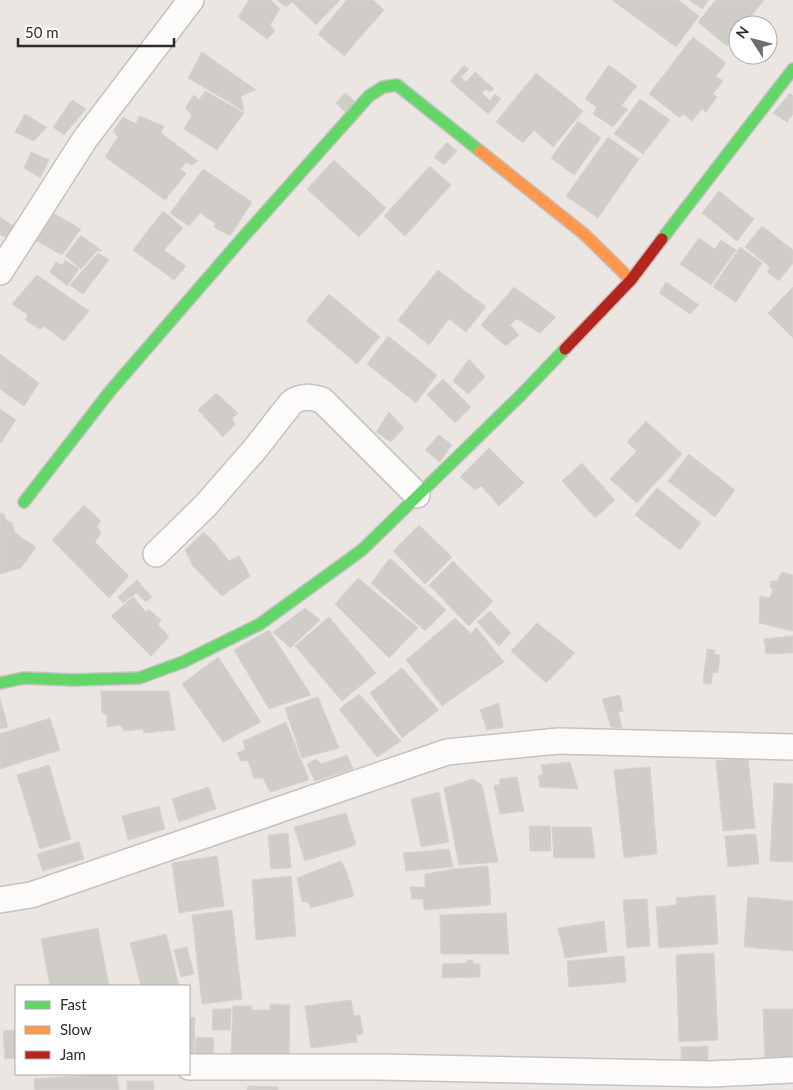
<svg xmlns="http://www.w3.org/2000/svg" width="793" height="1090" viewBox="0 0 793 1090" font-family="Lato,sans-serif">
	<rect width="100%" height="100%" fill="#ebe6e1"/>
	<path fill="#d0ccc8" stroke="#d6d2cd" d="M249 0H271L280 9 270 25 275 31 267 39 238 17Z
		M277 0H340L316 25 292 2 286 7Z
		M347 0H373L384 10 344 56 318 34Z
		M612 0H678L699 16 676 47Z
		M689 0H709L702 9Z
		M716 0H764L744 25H738V32L727 46 698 22Z
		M693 37 726 63 716 76 723 81 713 94 717 97 706 112 702 109 692 121 683 114 680 118 649 94Z
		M202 52 256 90 241 96 244 111 188 78Z
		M464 65 469 69 461 77 466 82 475 72 494 89 490 92 486 89 482 93 490 101 495 94 501 99 488 114 450 81Z
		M609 65 637 86 621 106 628 109 613 127 593 114 597 107 585 99Z
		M536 73 583 111 553 147 534 130 523 143 496 122Z
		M205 91 244 113 217 150 184 129 192 115 185 108 194 95 199 100Z
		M345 93 357 103 348 115 336 103Z
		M790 93 793 96V114L787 122 773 113Z
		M640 99 670 120 643 154 614 134Z
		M72 100 86 109 64 135 53 127Z
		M25 114 47 127 34 141 15 132Z
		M139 116 164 126 161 133 198 161 192 165 186 162 181 169 186 174 165 200 105 157 118 137 113 131 123 117 136 124Z
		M578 121 601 138 574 175 551 158Z
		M608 137 639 159 598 218 566 196Z
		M447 142 457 151 444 165 434 157Z
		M31 152 49 160 40 178 24 168Z
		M334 160 386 208 359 237 307 189Z
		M430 166 451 185 405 236 384 216Z
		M203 169 252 202 230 236 214 227 215 223 200 213 189 226 170 213Z
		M719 191 754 219 737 241 702 213Z
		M163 211 183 228 164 250 186 266 174 280 133 250Z
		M53 213 81 229 62 255 35 240Z
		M0 217 16 228 8 239 0 234Z
		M762 226 793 250V263L779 281 767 272 770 267 745 247Z
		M81 235 102 251H97L81 269 65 256Z
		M699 238 715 249 721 240 736 250 711 285 680 264Z
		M740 247 762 263 736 302 713 287Z
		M98 253 109 260 83 294 70 285Z
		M65 260 79 269 67 286 50 272 56 262 62 265Z
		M438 270 486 307 466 332 449 319 429 345 398 320Z
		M37 275 89 311 64 341 44 326 40 329 25 320 28 315 12 304Z
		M666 282 699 305 690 314 659 293Z
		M514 287 556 317 540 333 517 319 510 325 519 335 506 346 481 325Z
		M793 287V338L768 313Z
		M329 294 380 337 357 364 306 321Z
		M388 336 437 375 416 403 367 364Z
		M0 354 39 383 24 406 0 389Z
		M469 359 485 377 468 394 453 381Z
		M443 379 471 407 455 423 427 395Z
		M216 393 238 413 232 419 235 424 223 437 198 410Z
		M0 409 16 420 0 444Z
		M389 412 404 428 391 442 376 432Z
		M646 421 682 454 637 503 610 479 637 451 627 442Z
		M439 435 452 445 440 462 425 450Z
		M489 448 524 483 499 506 481 486 475 490 460 477Z
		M689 454 735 490 715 517 668 481Z
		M582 463 615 500 595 518 562 481Z
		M657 488 701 523 680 550 635 515Z
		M84 505 101 521 97 526 101 534 95 542 129 576 109 598 52 540Z
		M0 513 4 514 6 520 12 523 15 533 36 547 21 568 0 574Z
		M419 525 452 557 425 584 393 551Z
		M204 532 215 543 229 561 239 556 250 576 222 596 193 566 185 550Z
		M390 558 446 610 425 631 371 583Z
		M453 561 493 601 469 626 429 585Z
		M782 572 793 575V631L759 623 760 596 770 598 773 590 770 587 771 581H777Z
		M358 578 418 628 389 658 335 604Z
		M137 580 152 597 146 602 136 593 123 603 118 597Z
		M133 597 146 612 148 609 161 620 158 625 169 637 151 656 111 616Z
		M305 608 320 620 290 648 273 632Z
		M490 611 511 633 499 646 477 622Z
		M329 617 376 673 342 701 295 646Z
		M455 618 471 634 476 627 504 662 442 706 406 660Z
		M537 623 575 653 546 683 511 651Z
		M269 630 311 695 269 709 234 650Z
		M793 636V653L766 654 764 639Z
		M707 649 715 650 714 654 720 655 718 673 713 672 711 684 703 683Z
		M218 657 261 722 223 742 182 684Z
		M402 668 439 710 402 738 370 693Z
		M101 691H169L175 730 144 733 143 729 124 731 121 725 107 727V716L102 712Z
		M359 694 401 741 377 757 339 709Z
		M620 695 623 712 618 711 622 728 611 727 602 699Z
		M318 697 339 748 302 758 285 708Z
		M0 698 8 727 0 729Z
		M499 703 503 727 487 730 480 710Z
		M50 718 60 750 0 769V734Z
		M286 722 309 780 270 792 263 778H254L248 761H241L237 753 245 749 243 741Z
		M347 755 353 769 315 781 307 764 316 759 321 764Z
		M748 757 755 828 723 831 716 761Z
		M570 762 578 789 540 787 538 776 543 774 541 765Z
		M49 765 71 839 40 849 17 775Z
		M650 767 657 854 624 858 614 770Z
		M517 777 524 811 500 814 494 786 500 784 499 779Z
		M473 779 482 785 498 862 459 865 444 788Z
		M774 783 793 784V862L770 861Z
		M209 787 216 809 179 822 172 799Z
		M439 792 449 842 421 847 411 799Z
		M159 806 165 829 128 840 122 816Z
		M346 813 356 845 305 861 294 827Z
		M529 826H550L551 851H530Z
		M552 827H591L595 858H554Z
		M288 833 291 868 271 869 268 835Z
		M756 834 759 864 728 867 725 836Z
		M79 842 84 859 43 871 37 854Z
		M449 849 453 867 406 871 403 853Z
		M217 856 224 906 179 913 172 863Z
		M341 861 346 870 354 896 311 908 308 902H302L297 878Z
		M488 866 491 905 424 910 423 899H412L410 887H425V874L453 869Z
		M291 876 296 936 256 940 252 880Z
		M715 895 718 944 659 948 656 907 677 905 676 898Z
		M748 897 793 901V951L744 947Z
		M647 899 650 946 627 948 623 900Z
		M232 910 242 999 202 1004 192 915Z
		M506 913 509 954H441L440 915Z
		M604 921 607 952 565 958 558 928Z
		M98 928 109 986H50L41 939Z
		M166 934 179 986H141L130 943Z
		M187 947 194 974 181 977 174 950Z
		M714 953 718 1040 679 1042 676 955Z
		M624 956 626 982 569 987 567 961Z
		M467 960H473V964H480V977L442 978 443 964 466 963Z
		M351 1000 354 1016 360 1015 363 1034 356 1035 357 1042 311 1048 305 1006Z
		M270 1004 290 1005 289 1057 231 1055 233 1006H252V1010H270Z
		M213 1009H231L230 1030H212Z
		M763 1009H793V1061L765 1062Z
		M189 1017 195 1018 194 1053H189Z
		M16 1030V1058L5 1059 3 1031Z
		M196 1037 214 1038 213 1059H195Z
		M708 1046V1061H681V1047Z
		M104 1074H117L119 1090H35L34 1079Z
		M127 1081H153L154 1090H127Z
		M248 1086 278 1087V1090H247Z"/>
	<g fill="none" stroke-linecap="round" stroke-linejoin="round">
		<g stroke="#c4c2c3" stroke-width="28">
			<path id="street" d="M0 272 85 139 191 0
				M156 554 206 505 255 449 291 403C301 395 310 397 322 400L417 495
				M0 900 31 895 447 752 558 741 793 747
				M189 1067H380L710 1074 793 1070"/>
		</g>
		<g stroke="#c4c2c3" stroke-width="14">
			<path id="fast" d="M662 239 793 69
				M24 502 111 390 245 235 369 96 383 87 397 85 480 151
				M0 683 24 678 73 680 139 678 183 662 260 624 362 550 521 395 565 349"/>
		</g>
		<g stroke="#c4c2c3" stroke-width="14">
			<path id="slow" d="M480 151 584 234 631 280"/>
		</g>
		<g stroke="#c4c2c3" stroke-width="14">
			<path id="jam" d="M565 349 631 280 662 239"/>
		</g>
		<use href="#street" stroke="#fcfbfa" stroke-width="25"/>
		<use href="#fast" stroke="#63d668" stroke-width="11"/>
		<use href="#slow" stroke="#ff974d" stroke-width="11"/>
		<use href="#jam" stroke="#b3261e" stroke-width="11"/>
	</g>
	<rect x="15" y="985" width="175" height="90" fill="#ffffff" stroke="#ababab"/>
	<rect x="25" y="1001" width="25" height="8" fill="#63d668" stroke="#ababab"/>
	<text x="60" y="1010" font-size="15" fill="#2c2c2c">Fast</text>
	<rect x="25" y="1026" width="25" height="8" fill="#ff974d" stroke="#ababab"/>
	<text x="60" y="1035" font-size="15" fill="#2c2c2c">Slow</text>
	<rect x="25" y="1051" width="25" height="8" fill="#b3261e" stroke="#ababab"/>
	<text x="60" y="1060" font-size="15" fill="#2c2c2c">Jam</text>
	<g transform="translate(753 40) rotate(306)"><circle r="24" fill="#ffffff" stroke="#ababab"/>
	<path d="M0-4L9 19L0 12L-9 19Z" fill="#6f6d6b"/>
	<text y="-8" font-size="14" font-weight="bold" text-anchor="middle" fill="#2c2c2c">N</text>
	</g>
	<path d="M18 38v8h156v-8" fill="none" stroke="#2c2c2c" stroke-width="2.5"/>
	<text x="25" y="38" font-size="15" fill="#2c2c2c" stroke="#ffffff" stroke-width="4" paint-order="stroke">50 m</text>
</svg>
